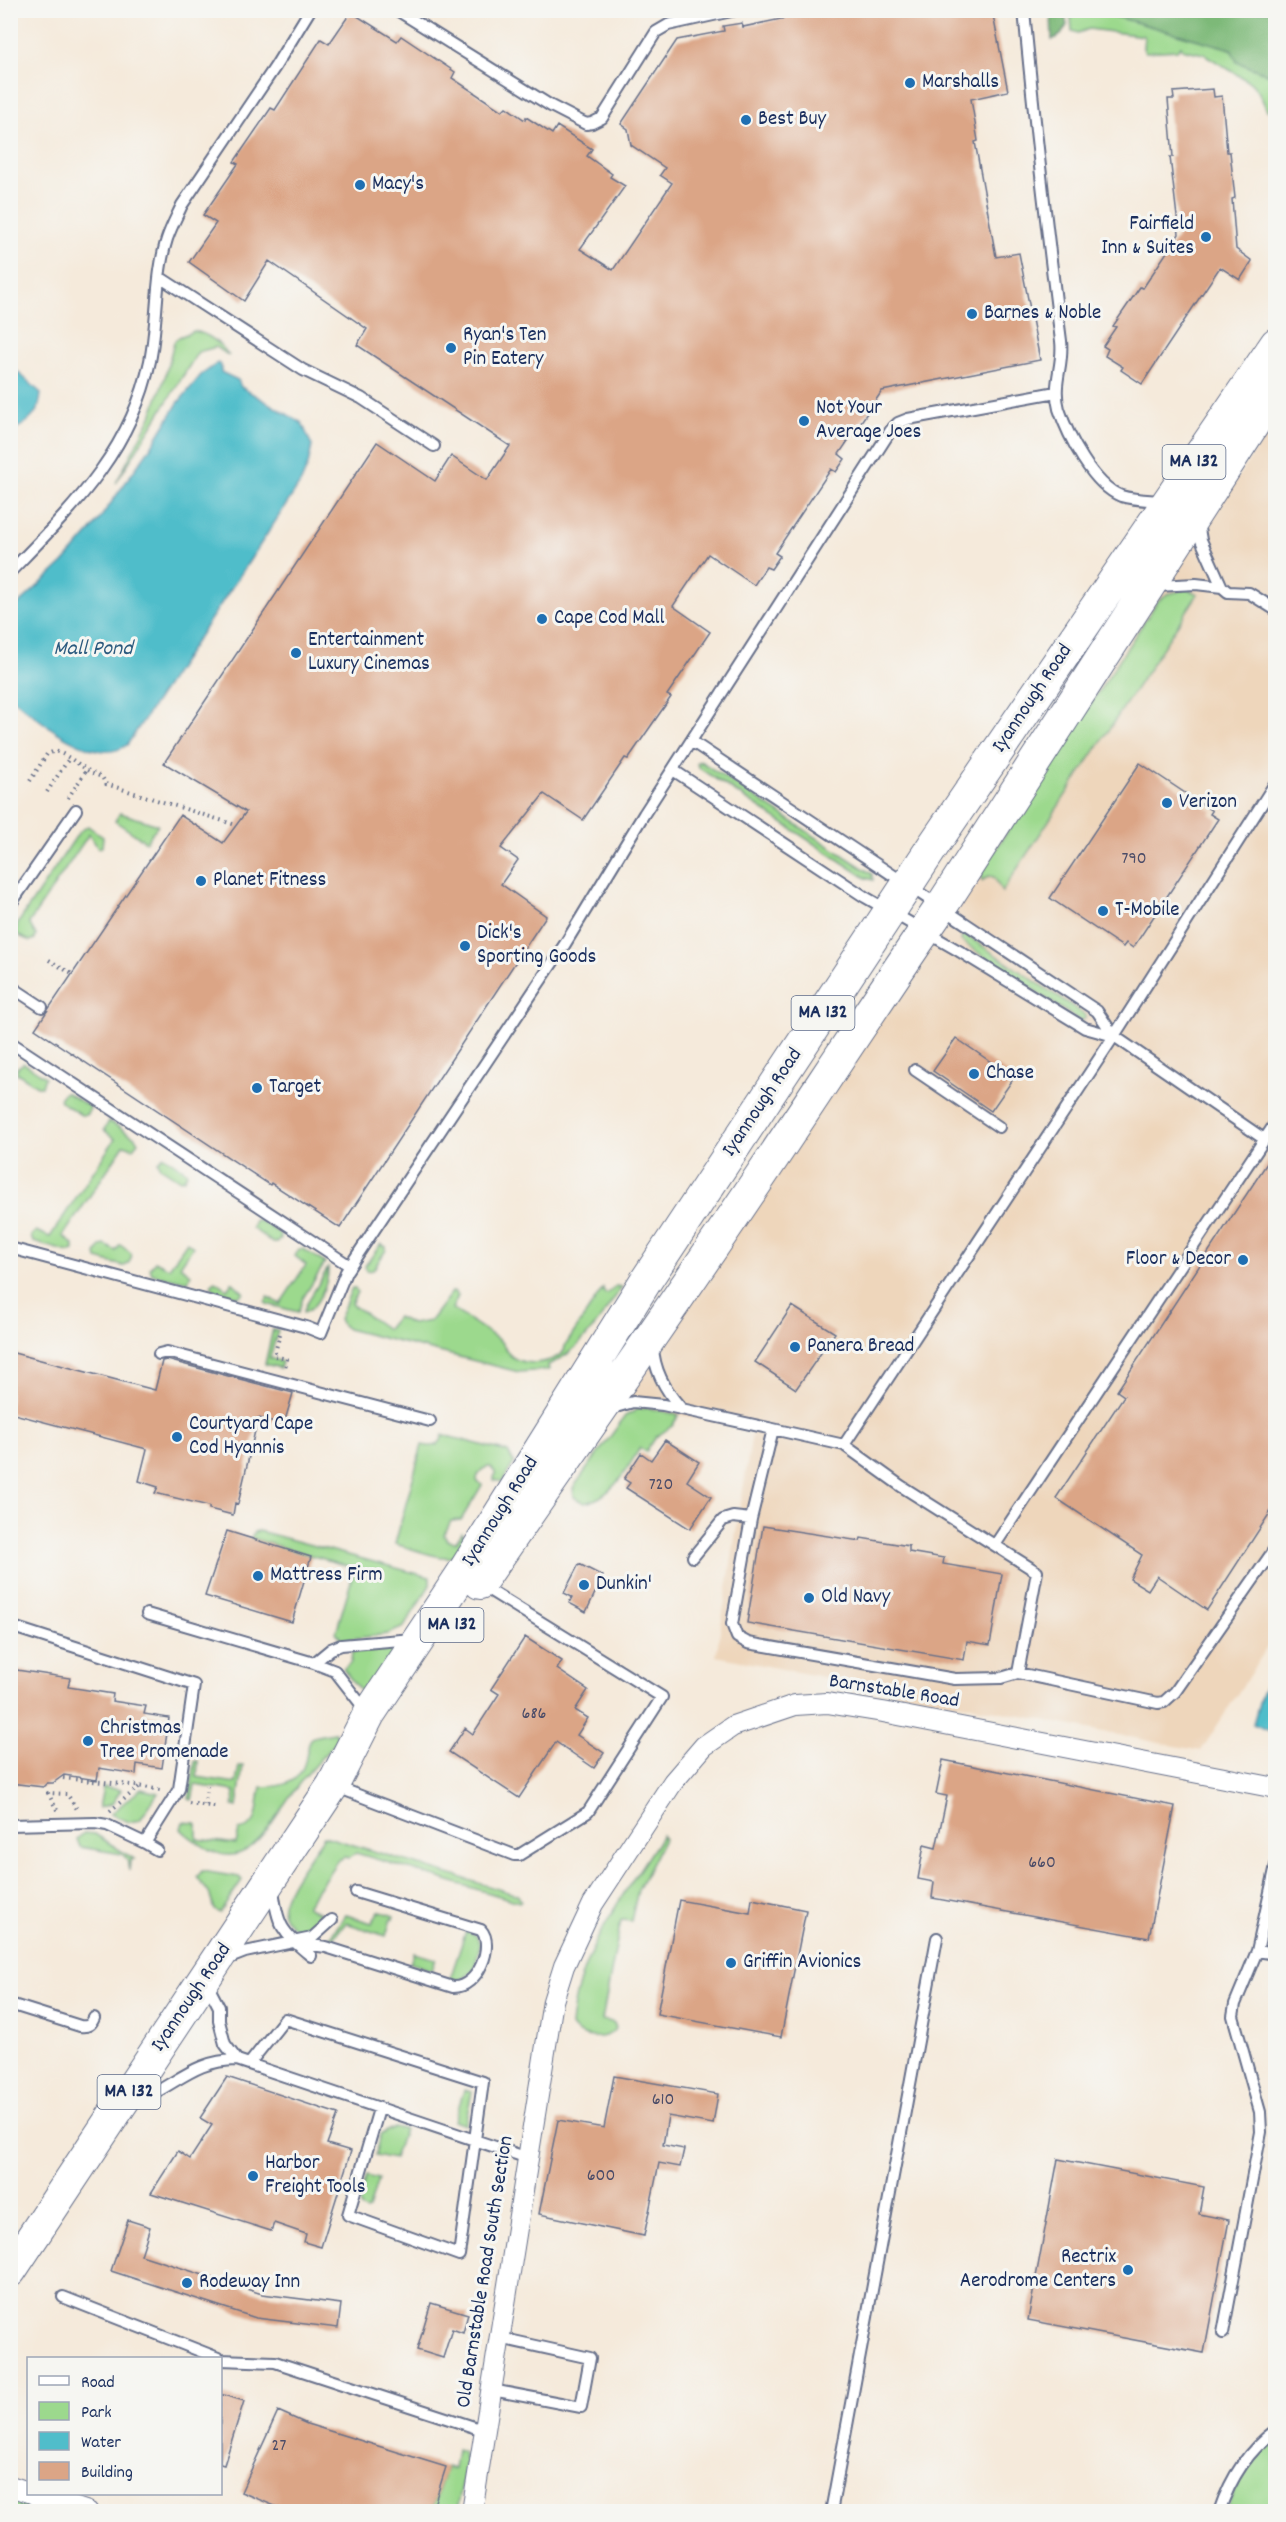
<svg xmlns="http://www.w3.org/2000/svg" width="1286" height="2522" viewBox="0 0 1286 2522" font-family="Dekko,sans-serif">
	<rect width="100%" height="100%" fill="#f6f6f2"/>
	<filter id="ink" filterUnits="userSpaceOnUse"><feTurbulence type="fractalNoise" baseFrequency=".0167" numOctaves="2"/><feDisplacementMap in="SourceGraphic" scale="12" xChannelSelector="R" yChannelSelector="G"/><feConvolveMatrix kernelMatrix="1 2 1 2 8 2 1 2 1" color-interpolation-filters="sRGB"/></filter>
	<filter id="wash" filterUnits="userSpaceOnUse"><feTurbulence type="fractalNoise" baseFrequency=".008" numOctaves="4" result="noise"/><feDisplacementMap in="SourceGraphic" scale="24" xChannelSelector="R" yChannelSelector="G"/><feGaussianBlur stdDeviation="1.35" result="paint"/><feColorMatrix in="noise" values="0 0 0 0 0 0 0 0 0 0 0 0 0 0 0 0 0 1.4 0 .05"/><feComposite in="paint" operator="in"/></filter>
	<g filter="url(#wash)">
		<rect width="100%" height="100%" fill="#f5eadb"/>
		<path fill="#eed6bb" d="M1275 421V1635L1201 1751 716 1656 753 1428 642 1408 618 1409Z"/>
		<path fill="#9cd98d" stroke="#5c8476" stroke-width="1.5" d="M1064 10 1096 11 1232 49 1237 62 1275 77V111L1267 110 1258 91 1251 83 1204 54 1182 49 1181 46 1177 50 1145 52 1143 48 1144 36 1089 29 1078 33 1072 31 1071 18 1063 12Z
			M194 331C209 334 221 344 229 356L216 347 198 352 116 483 151 416 165 377 174 342 179 337Z
			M1187 589 1198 594 1002 892 994 877 989 876 982 881 981 872 1157 602 1167 594Z
			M700 761 872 874 873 880 866 878 699 768 697 764Z
			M120 813 158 825 146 842 115 821Z
			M88 826 103 837 102 847 98 848 89 834 29 923 36 935 35 939 30 941 19 936 16 930 18 923 79 832Z
			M962 935H966L1085 1015V1019L1080 1021 961 941Z
			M24 1063 45 1077 42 1086H37L17 1073V1068Z
			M65 1092 89 1106 90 1109 86 1115H81L61 1102 60 1097Z
			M109 1121 135 1137 138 1142 133 1148 124 1145 63 1236 74 1245V1250L68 1252 33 1242 31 1236 36 1231 50 1237 115 1139 104 1130Z
			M164 1156 186 1171 187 1174 184 1179 180 1180 159 1166 158 1161Z
			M255 1220H259L279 1233 281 1238 277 1243H273L252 1228Z
			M187 1242 193 1247 180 1266 191 1274 188 1282 152 1274 150 1268 155 1261 169 1268Z
			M381 1244 386 1247V1250L373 1270 366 1271 365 1266Z
			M105 1245 116 1251 120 1245 131 1253C133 1258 128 1266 123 1266L97 1259 96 1254 101 1246Z
			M299 1249H303L325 1263 303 1298 298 1312 267 1304 265 1302 268 1297 280 1304 306 1265 295 1256Z
			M328 1268C329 1282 317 1310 303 1313L308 1301Z
			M215 1281 227 1289 232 1282 244 1293 238 1297 214 1290 211 1285Z
			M616 1286 622 1287C603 1315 581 1352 548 1365L549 1370 519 1372 347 1329 342 1325 339 1319 352 1288H355L357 1292 351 1304 387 1329 397 1317 412 1324 430 1321 452 1292H455L458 1296 452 1309C468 1319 485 1329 500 1341 505 1345 506 1352 511 1356 525 1367 553 1364 564 1351L565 1346 603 1288 604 1293 607 1294Z
			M273 1329 278 1330 270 1358 282 1362 280 1368 265 1364Z
			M649 1408 679 1415 672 1426 656 1437 646 1452 640 1448C627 1469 612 1498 584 1503L574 1497 573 1488 625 1416 638 1409Z
			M443 1435 508 1452 514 1463 502 1482 494 1480 495 1472 490 1467C482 1467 477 1474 477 1481L482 1485 461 1520 451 1521 444 1535 448 1541 456 1542 462 1533 465 1536C465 1541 460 1553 455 1556 445 1562 407 1547 395 1544L422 1445C433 1447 440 1447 443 1435Z
			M259 1531 430 1577V1585L404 1627 388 1634 342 1640 336 1632 355 1568 251 1538 254 1532Z
			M398 1647 365 1697 343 1669 351 1662 352 1652Z
			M335 1733 339 1739C323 1756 306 1773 293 1792 270 1822 249 1877 203 1846 195 1840 187 1836 181 1829L183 1822 195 1823 197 1825V1839L236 1844 239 1830C262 1827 256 1804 261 1787 288 1787 303 1781 307 1752 307 1747 307 1741 311 1738 317 1735 329 1734 335 1733Z
			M195 1761H198L197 1777 236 1783 239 1766H243L237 1807 233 1806 235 1791 195 1785 192 1800 189 1799Z
			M103 1787 121 1790 112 1804 99 1808Z
			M141 1789 158 1793 140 1820 129 1822 110 1814Z
			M84 1833 95 1834 134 1859 130 1860 129 1871 127 1859 122 1854 80 1847 77 1839Z
			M662 1835 664 1839 638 1890 631 1921 621 1920 602 2020 614 2023 616 2028C608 2042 579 2039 571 2026 576 1955 625 1893 662 1835Z
			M324 1836 518 1895 521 1901 519 1902 356 1853 349 1858 344 1857 337 1861 306 1906 320 1913V1918L311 1930 299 1931C293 1927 286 1922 283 1914 277 1896 314 1852 324 1836Z
			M202 1871 239 1877 242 1880 220 1913 215 1910 209 1893 197 1877Z
			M379 1911 394 1916 393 1919H391L386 1936 346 1923 331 1940H328L346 1915 372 1923Z
			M466 1931 476 1935 480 1945 474 1970 461 1981 450 1979Z
			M414 1953 436 1959 432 1970 410 1963Z
			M464 2090 472 2092 465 2125 454 2121Z
			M394 2127 404 2129 394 2159 375 2155 380 2135Z
			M366 2176 378 2179 369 2209 366 2211 360 2207 359 2199Z
			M1275 2442V2511L1225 2512C1236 2482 1250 2461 1275 2442Z
			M457 2450 463 2452 466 2462 457 2511H432L446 2467 454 2469Z
			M10 2499 30 2505 32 2502 60 2511H11Z"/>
		<path fill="#7db978" stroke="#4c746b" stroke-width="1.5" d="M1051 11H1064L1067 25 1061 35 1052 40Z
			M1096 11H1275V77L1237 62 1231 49Z"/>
		<path fill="#50bdca" stroke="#367694" stroke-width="1.5" d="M218 363 221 365V372L238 380 241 387 302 423 312 446 308 465 301 482 254 554 127 745C94 769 35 717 11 697V611L63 563 91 531 153 444 178 403 201 375Z
			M11 366 41 393C40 414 29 423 11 431Z
			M1275 1671V1733L1253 1724 1262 1692Z"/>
		<g id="blocks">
			<path fill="#dba586" d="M785 10H992L1008 91 971 99 978 141 975 142 996 257 1019 253 1040 360 882 391 839 454 845 459 836 472 831 469 775 553 780 556 771 569 766 567 754 585 708 554 673 606 710 632 667 695 671 697 628 759 625 758 583 820 544 794 501 848 518 860 501 884 546 916 340 1228 271 1183 270 1185 35 1029 180 815 223 843 246 812 164 763 377 442 435 481 451 456 487 480 510 446 357 345 367 329 269 261 244 301 189 262 216 223 203 215 238 164 234 162 271 108 275 110 321 39 329 44 351 12 397 41 401 36 455 72 452 78 502 111 506 107 525 120 526 117 552 134 557 126 592 149 587 156 612 174 610 177 625 186 580 249 613 270 672 183 660 175 665 168 631 145 628 129 621 124 677 40 724 31 723 26 742 23 743 27 786 18Z
				M1213 89 1214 97 1222 96 1227 152H1230L1235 198 1232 199 1236 249 1252 261 1240 280 1220 267 1142 384 1121 370 1123 367 1105 356 1108 349 1103 346 1116 327 1113 326 1140 287 1143 288 1179 234 1170 157H1173L1168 99H1174L1173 92Z
				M1140 763 1212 811 1210 814 1218 819 1133 948 1126 943 1123 947 1050 898Z
				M956 1038 1014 1078 991 1111 933 1071Z
				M1275 1151V1505L1207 1610 1157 1576 1148 1590 1130 1579 1142 1555 1056 1498 1124 1396 1117 1391Z
				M792 1306 835 1333 796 1389 755 1362Z
				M10 1352 155 1390 162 1361 167 1360 293 1393 284 1424 258 1418 238 1504 235 1503 233 1515 209 1509V1506L155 1493 158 1487 139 1481 147 1449 10 1413Z
				M665 1440 699 1462 687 1481 711 1497 690 1529 626 1488 630 1483 624 1479 641 1453 651 1460Z
				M763 1526 860 1541 861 1538 909 1546V1552L944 1558 943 1564 1002 1574 990 1645 967 1641 964 1660 747 1623Z
				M227 1531 311 1557 292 1622 205 1596Z
				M579 1564 603 1576 586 1612 569 1603 572 1597 564 1593Z
				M525 1637 562 1661 557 1669 588 1690 575 1710 588 1718 577 1735 604 1753 594 1768 556 1742 519 1798 449 1752 465 1728 473 1734 499 1694 491 1689Z
				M10 1669 70 1678 68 1687 113 1694 112 1701 146 1706 144 1714 169 1718 162 1768 137 1764 136 1774 99 1768 97 1780 64 1775 53 1783H47L43 1787 10 1783Z
				M943 1760 1175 1806 1149 1938 932 1898 934 1882 918 1879 924 1845 936 1848 947 1796 936 1794Z
				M752 1899 806 1910 781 2037 657 2014 679 1900 750 1913Z
				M614 2076 718 2094 713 2124 668 2116 663 2145 684 2149 680 2167 659 2163 644 2236 539 2214 558 2120 604 2128Z
				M227 2077 338 2114 327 2144 351 2151 321 2247 304 2242 306 2234 274 2223 271 2231 151 2193 178 2151 190 2159 212 2125 200 2118Z
				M1058 2159 1204 2187 1199 2214 1229 2220 1204 2353 1028 2320Z
				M128 2220 150 2227 141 2255 262 2294 341 2304 338 2328 256 2318 111 2271Z
				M431 2303 468 2314 463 2333 452 2329 443 2358 417 2350Z
				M220 2394 244 2401 224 2465 220 2464Z
				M278 2411 307 2424 446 2467 432 2511H287L241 2492Z"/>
		</g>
	</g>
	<g filter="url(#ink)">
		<use href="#blocks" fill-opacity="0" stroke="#67708a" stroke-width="1.5"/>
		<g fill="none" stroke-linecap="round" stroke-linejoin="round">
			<g stroke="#67708a" stroke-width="14">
				<path id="lane" d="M397 10 551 106 586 124 592 123 602 118 656 32 668 25 736 10
					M1024 10C1034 121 1047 231 1061 341 1064 365 1052 383 1059 409 1068 436 1093 485 1121 496 1134 500 1149 500 1162 501
					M161 278 303 370 361 398 434 446
					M1198 523 1201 540 1222 587
					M10 572C72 508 131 452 150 361 158 322 155 275 167 239 171 227 177 216 182 205L275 67 310 10
					M1157 586 1196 584 1222 587 1228 592 1249 593 1276 610
					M691 741 1097 1011 1114 1036
					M673 770 865 897 959 951 1085 1028 1114 1036 1264 1139
					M10 905 76 810
					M10 986 42 1007
					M10 1042 350 1266
					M915 1070 999 1127
					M10 1248 306 1327 321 1333 346 1272 565 944 644 814 891 430 898 423 908 419 1056 392
					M653 1347C654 1371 665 1390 681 1408
					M159 1354 167 1352 430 1421
					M612 1408 633 1402 663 1405 773 1429
					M844 1445 1114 1036 1276 782
					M995 1545 1276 1122
					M693 1557 723 1520 733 1517 751 1519
					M147 1614 314 1663
					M10 1626 194 1685 179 1789 145 1843 157 1850
					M1018 1673 1037 1572 901 1486 844 1445 773 1429 751 1519 732 1624 737 1637 748 1643 955 1679 1001 1678 1018 1673 1158 1703 1164 1702 1175 1692 1276 1547
					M367 1712 335 1671 314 1663 331 1649 341 1645 413 1639
					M337 1787 514 1855H519L588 1812 662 1697 481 1585
					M10 1825 95 1823 107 1825 145 1843
					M273 1888C277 1926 282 1932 311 1956
					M296 1943 326 1947 453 1987C478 1988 495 1945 481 1930L356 1892
					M1257 1951 1276 1954
					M227 1959 245 1952 312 1938 332 1920
					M207 1984 219 2007V2021L225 2044 237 2060
					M10 2004 80 2026C88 2027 91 2025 94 2018
					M249 2064 285 2019 483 2082 459 2255 348 2215 379 2109
					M138 2084 158 2091C186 2075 203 2060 237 2060L528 2158
					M63 2297 218 2358
					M1223 2333 1261 2132 1260 2112 1233 2016 1235 2004 1257 1951 1276 1865
					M220 2360 275 2362 486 2431
					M492 2390 581 2407 590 2358 500 2338
					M831 2512 937 1938
					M1219 2512C1230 2479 1247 2451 1276 2430"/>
			</g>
			<g stroke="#67708a" stroke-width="22">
				<path id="street" d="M10 2486 28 2492
					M34 2494 88 2512
					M472 2512 553 2001 564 1966 593 1904 673 1782 704 1746 733 1726 795 1705 827 1703 883 1712 1276 1788"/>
			</g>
			<g stroke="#67708a" stroke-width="34">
				<path id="primary" d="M480 1583C575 1446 671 1310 764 1171 823 1083 881 994 941 907L1276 389
					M10 2271 333 1785 369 1714 461 1576 647 1279 935 843 1276 344"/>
			</g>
			<path stroke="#67708a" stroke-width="4" stroke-dasharray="1.5 4.5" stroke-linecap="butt" d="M30 781 47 754 55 751C73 757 84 771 102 777L106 784 236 825
				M47 792 70 757
				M68 798 86 771
				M49 960 72 974
				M280 1334 274 1356 287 1359 285 1368
				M63 1778C96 1782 127 1783 160 1790
				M10 1803 18 1811
				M189 1803 216 1807
				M205 1805 207 1786
				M57 1810 48 1793 67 1794 77 1809
				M110 1811 140 1786"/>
			<use href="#lane" stroke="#fff" stroke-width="10"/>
			<use href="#street" stroke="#fff" stroke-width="20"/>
			<use href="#primary" stroke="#fff" stroke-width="32"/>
		</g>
	</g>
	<g fill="#1f6fb2" stroke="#f6f6f2" stroke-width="2">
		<circle cx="910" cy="83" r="6"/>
		<circle cx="746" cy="120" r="6"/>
		<circle cx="360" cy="185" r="6"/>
		<circle cx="1206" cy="237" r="6"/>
		<circle cx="972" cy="314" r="6"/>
		<circle cx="451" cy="348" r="6"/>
		<circle cx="804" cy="421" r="6"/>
		<circle cx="542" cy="619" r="6"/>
		<circle cx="296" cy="653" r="6"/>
		<circle cx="1167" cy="803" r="6"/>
		<circle cx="201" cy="881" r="6"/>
		<circle cx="1103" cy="911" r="6"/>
		<circle cx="465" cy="946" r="6"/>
		<circle cx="974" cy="1074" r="6"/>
		<circle cx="257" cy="1088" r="6"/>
		<circle cx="1243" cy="1260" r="6"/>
		<circle cx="795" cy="1347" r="6"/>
		<circle cx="177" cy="1437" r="6"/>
		<circle cx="258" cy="1576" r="6"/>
		<circle cx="584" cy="1585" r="6"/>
		<circle cx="809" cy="1598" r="6"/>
		<circle cx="88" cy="1741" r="6"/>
		<circle cx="731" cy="1963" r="6"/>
		<circle cx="253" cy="2176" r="6"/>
		<circle cx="1128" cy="2270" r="6"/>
		<circle cx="187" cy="2283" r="6"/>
	</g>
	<g text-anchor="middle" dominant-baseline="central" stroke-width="6" stroke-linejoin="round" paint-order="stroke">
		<g font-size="18" fill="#4b4c68">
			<text x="1134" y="859">790</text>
			<text x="661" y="1485">720</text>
			<text x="534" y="1714">686</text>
			<text x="1042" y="1863">660</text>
			<text x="663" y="2100">610</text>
			<text x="601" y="2176">600</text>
			<text x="279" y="2446">27</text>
		</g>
		<g fill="#f6f6f2" stroke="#5d6b8a" stroke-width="1.5">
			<rect x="1162.5" y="445" width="63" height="34" rx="4.5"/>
			<rect x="791.5" y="996" width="63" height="34" rx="4.5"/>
			<rect x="420.5" y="1608" width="63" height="34" rx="4.5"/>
			<rect x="97.5" y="2075" width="63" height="34" rx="4.5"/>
		</g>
		<g font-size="20" font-weight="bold" fill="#1b2f5e">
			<text x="1194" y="462">MA 132</text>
			<text x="823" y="1013">MA 132</text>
			<text x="452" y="1625">MA 132</text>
			<text x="129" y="2092">MA 132</text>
		</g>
		<g font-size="21" fill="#1b2f5e" stroke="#f6f6f2" text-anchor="start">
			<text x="922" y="83">Marshalls</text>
			<text x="758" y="120">Best Buy</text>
			<text x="372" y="185">Macy's</text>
			<text x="1194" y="225" text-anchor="end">Fairfield<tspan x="1194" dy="24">Inn &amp; Suites</tspan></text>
			<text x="984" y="314">Barnes &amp; Noble</text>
			<text x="463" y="336">Ryan's Ten<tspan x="463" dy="24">Pin Eatery</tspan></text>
			<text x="816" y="409">Not Your<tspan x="816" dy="24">Average Joes</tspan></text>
			<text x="554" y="619">Cape Cod Mall</text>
			<text x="308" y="641">Entertainment<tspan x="308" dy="24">Luxury Cinemas</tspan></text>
			<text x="1179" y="803">Verizon</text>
			<text x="213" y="881">Planet Fitness</text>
			<text x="1115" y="911">T-Mobile</text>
			<text x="477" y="934">Dick's<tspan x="477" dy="24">Sporting Goods</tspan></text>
			<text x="986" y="1074">Chase</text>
			<text x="269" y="1088">Target</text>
			<text x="1231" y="1260" text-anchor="end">Floor &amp; Decor</text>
			<text x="807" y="1347">Panera Bread</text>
			<text x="189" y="1425">Courtyard Cape<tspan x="189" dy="24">Cod Hyannis</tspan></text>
			<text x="270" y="1576">Mattress Firm</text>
			<text x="596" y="1585">Dunkin'</text>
			<text x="821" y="1598">Old Navy</text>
			<text x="100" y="1729">Christmas<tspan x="100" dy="24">Tree Promenade</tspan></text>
			<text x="743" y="1963">Griffin Avionics</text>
			<text x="265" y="2164">Harbor<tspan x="265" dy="24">Freight Tools</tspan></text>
			<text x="1116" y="2258" text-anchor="end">Rectrix<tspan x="1116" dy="24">Aerodrome Centers</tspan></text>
			<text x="199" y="2283">Rodeway Inn</text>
		</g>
		<g font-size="21" fill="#1b2f5e" stroke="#f6f6f2">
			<text transform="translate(1033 699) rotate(-56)">Iyannough Road</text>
			<text transform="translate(763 1103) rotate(-56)">Iyannough Road</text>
			<text transform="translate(501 1512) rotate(-58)">Iyannough Road</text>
			<text transform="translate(894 1692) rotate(9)">Barnstable Road</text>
			<text transform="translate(192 1998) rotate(-56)">Iyannough Road</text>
			<text transform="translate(486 2272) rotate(-81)">Old Barnstable Road South Section</text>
		</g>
		<g font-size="22" font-style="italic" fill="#2b5a7e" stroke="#f6f6f2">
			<text x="93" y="649">Mall Pond</text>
		</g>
	</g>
	<rect width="1286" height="2522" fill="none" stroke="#f6f6f2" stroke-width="36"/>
	<rect x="27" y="2357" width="195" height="138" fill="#f6f6f2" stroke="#9ea6b7" stroke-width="1.5"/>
	<rect x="39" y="2376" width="30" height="9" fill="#ffffff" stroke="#9ea6b7" stroke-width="1.5"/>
	<text x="81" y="2387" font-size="18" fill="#1b2f5e">Road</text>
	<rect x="39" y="2402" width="30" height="18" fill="#9cd98d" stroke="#9ea6b7" stroke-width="1.5"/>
	<text x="81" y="2417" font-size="18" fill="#1b2f5e">Park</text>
	<rect x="39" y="2432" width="30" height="18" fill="#50bdca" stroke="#9ea6b7" stroke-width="1.5"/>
	<text x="81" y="2447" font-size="18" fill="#1b2f5e">Water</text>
	<rect x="39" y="2462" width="30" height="18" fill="#dba586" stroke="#9ea6b7" stroke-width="1.5"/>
	<text x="81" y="2477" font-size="18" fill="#1b2f5e">Building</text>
</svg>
